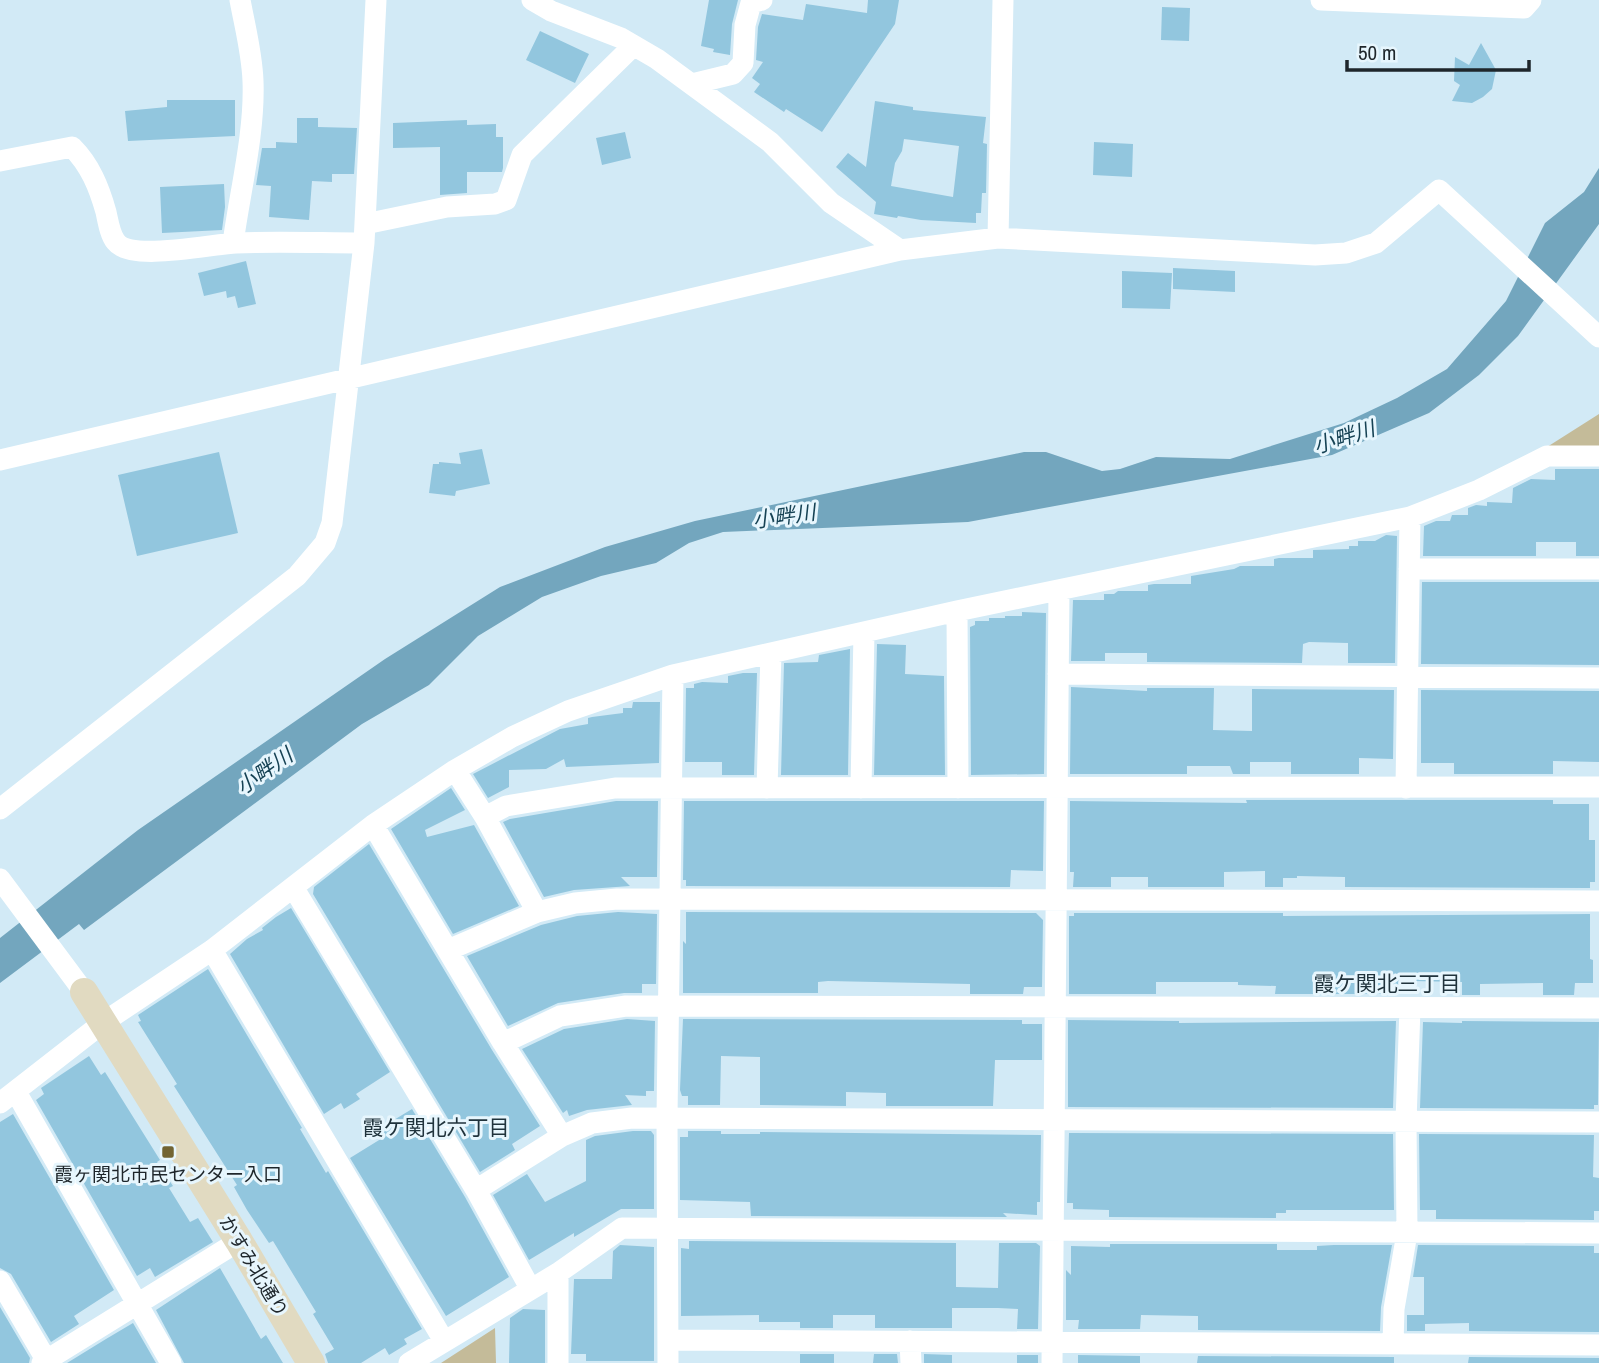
<svg xmlns="http://www.w3.org/2000/svg" width="1599" height="1363" viewBox="0 0 1599 1363" font-family="'Archivo Narrow','Noto Sans JP',sans-serif">
	<rect width="100%" height="100%" fill="#d2eaf6"/>
	<path fill="#c4bb99" d="M1599 414V447H1547Z
		M495 1328 496 1363H441Z"/>
	<path fill="#73a6be" d="M1599 168V224L1518 336 1479 375 1429 413 1332 455 968 522 723 532 689 543 656 563 601 576 542 597 478 636 429 685 362 724 84 930 79 924 0 983V938L138 830 385 659 500 587 605 547 695 521 1024 452H1046L1102 471 1120 469 1156 457 1230 459 1344 423 1397 398 1447 369 1506 301 1545 223 1584 192Z"/>
	<path fill="#92c6de" fill-rule="evenodd" d="M709 0H738L732 24 730 55 713 52 714 49 701 46Z
		M868 0H899L895 24 822 132 786 109 784 112 754 92 760 84 752 78 763 62 756 60 758 27 762 14 803 20 806 4 867 13Z
		M1162 7 1190 8 1189 41 1161 40Z
		M540 31 589 54 575 83 526 60Z
		M1481 43 1496 70 1492 89 1483 97 1472 103 1452 101 1460 85 1454 81 1455 57 1469 65Z
		M167 100H235V136L128 141 125 111 167 107Z
		M875 101 913 107V110L986 117 983 143 987 144 986 193H982L981 213H976V223L921 220 898 216 897 218 874 214 876 202 836 167 848 153 866 167ZM904 139 959 146 953 197 891 186 895 163 902 151Z
		M297 118H318V127L357 128 354 174H332V182L312 181 309 220 269 217 271 186 256 185 262 148H276V142L297 143Z
		M467 120V125L496 124V137H503V168L502 172H467V193L440 195V147L393 148V123Z
		M625 132 631 158 602 165 596 138Z
		M1094 142 1133 144 1132 177 1093 175Z
		M224 184 225 207 222 230 162 233 160 187Z
		M246 261 256 304 238 308 235 296 227 298 226 291 204 296 198 273Z
		M1173 268 1235 271V292L1173 289Z
		M1122 271 1172 273 1170 309 1122 308Z
		M482 449 490 484 456 491 455 496 429 493 433 464H439V462L461 464 459 453Z
		M219 452 238 533 137 556 118 475Z
		M1555 469H1599V556H1576V542H1536V556H1423L1424 526 1436 521H1450L1452 515H1468V508L1476 505 1487 506V502L1512 503 1513 488 1531 479 1555 480Z
		M1386 535 1397 536 1395 663H1348V643L1309 642 1303 644 1302 663 1147 662V653H1105V661H1071L1073 600H1104V594H1114L1118 591H1148V585L1154 584H1191V576L1234 569 1240 566H1274V559L1279 558H1313V550L1349 549V546H1358V541H1375Z
		M1422 582H1599V665L1421 664Z
		M1022 612 1046 613 1044 774 971 775 970 627 975 625V621H989V618H1005V616H1022Z
		M877 644 906 645 905 674 944 676 945 775H874Z
		M850 649 848 775H781L784 663 818 662 819 655Z
		M743 673H757L754 775H722V762H685L686 688H694V684L702 682 728 683V676Z
		M1071 687 1147 691V688H1214L1213 730 1252 731V689L1394 690 1393 759 1359 758V774H1291V762H1250V774H1233L1230 766H1187V774H1070Z
		M1421 690 1599 691V762L1553 761V774H1454V763H1421Z
		M633 702H660L659 763 566 767 564 759 546 769 509 770V787L488 798 473 774 560 729 588 724V718L592 717 623 713V708H632Z
		M451 788 465 810 425 830 427 837 474 825 519 906 453 934 391 829Z
		M1246 800H1553V804H1589V840H1595V882H1590V888L1345 887V877L1297 876V878H1283V887H1265V871L1224 872V887H1148V877H1111V887H1073L1074 872H1070V801L1247 803Z
		M616 801H658L657 877H621L630 886 574 890 544 897 503 822 510 819Z
		M684 801H1044L1043 871 1011 870 1010 887 686 886V880H683Z
		M369 844 492 1050 540 1126 512 1144 515 1150 480 1172 313 894 314 887Z
		M291 908 390 1072 356 1094 360 1099 344 1109 341 1103 324 1114 230 954 247 939 263 930 262 928 276 917Z
		M618 912 657 914 656 984H642V993H624L558 1003 508 1026 467 956 541 925 577 916Z
		M686 912 1036 913 1043 920 1042 987H1024L1023 994H970V984L828 981 818 982V993H683V941L686 944Z
		M1074 913H1283V916L1590 914V959L1593 960V983H1575L1574 995H1543V983L1480 984V995H1462V982L1412 981H1399V994H1275L1276 986 1238 985V982H1156V994H1069V916H1074Z
		M208 969 302 1128 300 1129 326 1173 328 1171 422 1329 404 1339 407 1344 389 1355 385 1348 361 1363H328L325 1354 334 1349 313 1314 316 1312 273 1241 269 1243 247 1210 234 1187 237 1185 174 1086 177 1084 138 1022 141 1021 138 1015Z
		M627 1019 655 1021 654 1091H646V1096L625 1095 632 1105 587 1110 569 1116 567 1110 563 1113 522 1049 564 1029Z
		M683 1019 1022 1020V1024H1042V1060H995L993 1106H886V1093L846 1092V1106L760 1105V1057L721 1056 720 1105H688V1096H682L680 1090Z
		M1068 1020 1179 1021V1023L1396 1021 1393 1108 1068 1107Z
		M1462 1021 1599 1022 1598 1105H1594V1109L1420 1108 1423 1022 1462 1023Z
		M89 1056 101 1075 105 1072 160 1160 157 1162 173 1186 169 1188 190 1222 198 1218 213 1242 155 1277 150 1268 137 1276 36 1100 44 1094 41 1088Z
		M412 1109 465 1197 509 1277 446 1316 350 1158 384 1137 379 1129Z
		M13 1114 114 1290 74 1316 79 1324 51 1342 11 1274 0 1268V1122Z
		M633 1131H651L654 1135V1209H621L574 1237V1233L529 1260 493 1195 527 1174 545 1202 586 1181V1140L595 1136Z
		M688 1131H721V1134H760V1132L1041 1135 1040 1202H1037V1215L1003 1213 1007 1217 751 1216 750 1202 680 1200V1137H688Z
		M1069 1133 1393 1134 1394 1210H1286V1213H1276V1218L1109 1217V1210L1073 1209V1203H1067Z
		M1419 1134 1594 1135 1593 1177 1599 1178V1211H1594V1220L1436 1219V1210H1420Z
		M689 1241 956 1243V1287L998 1288 999 1243H1036L1040 1246 1038 1329H1017L1018 1309 998 1308H952V1328H875V1315H833V1328H800V1322H759V1315L681 1316V1248L689 1249Z
		M1110 1244H1277V1250H1317V1246L1334 1245H1392L1381 1307 1380 1331 1198 1330V1316L1141 1315 1140 1329H1078L1079 1320H1066V1270L1071 1275V1246L1110 1247Z
		M620 1245 654 1247V1361H586V1354H571L574 1279H612L613 1251Z
		M1418 1245 1594 1246V1253H1599V1332L1469 1331V1323L1425 1324V1331H1407V1315H1424V1277H1413Z
		M220 1268 261 1339 266 1335 283 1363H184L156 1310Z
		M0 1307 30 1358 29 1363H0Z
		M523 1309 545 1310V1363H509L510 1318Z
		M133 1323 156 1363H67L106 1339Z
		M800 1354H834V1363H800Z
		M874 1354H897L898 1363H873Z
		M924 1354 952 1355V1363H924Z
		M1017 1355H1038V1363H1017Z
		M1078 1355 1140 1356V1363H1078Z
		M1198 1356 1393 1357H1394V1363H1197Z
		M1469 1357 1599 1358V1363H1468Z"/>
	<g fill="none" stroke-linecap="round" stroke-linejoin="round">
		<path stroke="#fff" stroke-width="21" d="M532 0 551 11 621 38 657 59 770 142 831 203 900 250
			M1321 0 1524 8 1531 0
			M692 84 733 74 743 63 745 25 751 3 762 0
			M0 161 72 147C90 165 99 187 106 212 108 221 110 235 116 242 131 262 212 244 236 243 278 241 321 243 364 243
			M365 224 447 207 495 204 506 200 522 155 633 46
			M998 238 1003 0
			M233 243C240 191 255 133 253 81 252 53 245 27 240 0
			M0 460 900 250 998 238 1315 255 1346 253 1376 243 1439 190 1599 337
			M1409 569H1599
			M957 611 958 788
			M1058 674 1599 678
			M455 770 485 817 537 912
			M767 788 771 653
			M861 788 864 632
			M1406 788 1410 517
			M0 809 297 576 325 543 332 523 364 243 376 0
			M485 817 506 806 615 788 1599 787
			M373 825 503 1043 562 1136
			M0 879 84 992
			M293 887 476 1190 530 1288
			M212 950 444 1341
			M448 950 537 912 575 903 617 899 1599 901
			M503 1043 560 1016 626 1006 1599 1008
			M16 1092 171 1363
			M0 1103 104 1022 212 950 373 825 455 770 512 737 568 711 673 675 957 611 1410 517 1479 490 1547 456H1599
			M476 1190 562 1136 592 1123 632 1118 1599 1122
			M558 1273V1363
			M0 1281 48 1363
			M668 1340 1599 1345
			M910 1341 911 1363
			M1393 1344 1394 1309 1407 1233 1406 1121 1410 1008
			M42 1363 239 1241
			M409 1363 558 1273 622 1228 1599 1233
			M668 1363 667 1117 673 675
			M1052 1363 1059 590"/>
		<path stroke="#e1dac1" stroke-width="28" d="M84 992 239 1241 311 1363"/>
	</g>
	<rect fill="#726432" stroke="#e7f6fd" stroke-width="2.5" x="161" y="1145" width="14" height="14" rx="3.5"/>
	<g text-anchor="middle" dominant-baseline="central" stroke-width="6" stroke-linejoin="round" paint-order="stroke">
		<g font-size="19" fill="#1e262b" stroke="#e7f6fd">
			<text x="168" y="1174">霞ヶ関北市民センター入口</text>
		</g>
		<g font-size="19" fill="#1e262b" stroke="#e7f6fd">
			<text transform="translate(254 1266) rotate(59)">かすみ北通り</text>
		</g>
		<g font-size="21" font-style="italic" fill="#164254" stroke="#e7f6fd">
			<text transform="translate(1344 437) rotate(-18)">小畔川</text>
			<text transform="translate(784 516) rotate(-8)">小畔川</text>
			<text transform="translate(264 771) rotate(-35)">小畔川</text>
		</g>
		<g font-size="21" fill="#20333c" stroke="#e7f6fd">
			<text x="1387" y="983">霞ケ関北三丁目</text>
			<text x="436" y="1127">霞ケ関北六丁目</text>
		</g>
	</g>
	<path d="M1347 60v10h182v-10" fill="none" stroke="#1e262b" stroke-width="3.5"/>
	<text x="1358" y="60" font-size="21" fill="#1e262b" stroke="#e7f6fd" stroke-width="5" paint-order="stroke">50 m</text>
</svg>
